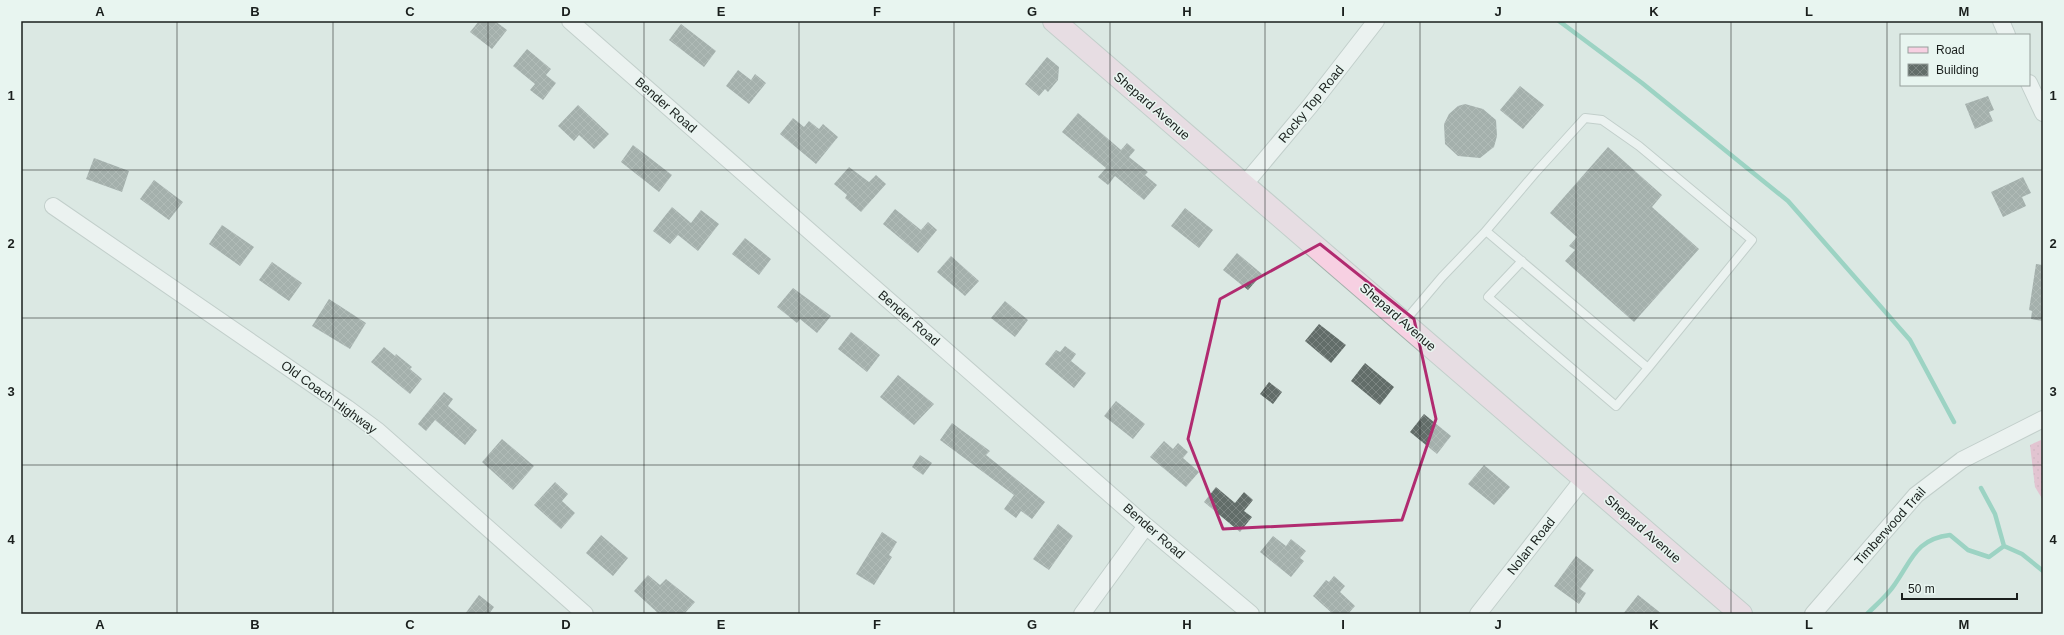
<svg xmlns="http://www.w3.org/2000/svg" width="2064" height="635" viewBox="0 0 2064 635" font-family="Arial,sans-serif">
	<defs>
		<pattern id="grass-dots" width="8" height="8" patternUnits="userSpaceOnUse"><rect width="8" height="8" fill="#eb99ba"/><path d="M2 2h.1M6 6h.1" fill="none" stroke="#c9839f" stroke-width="1.8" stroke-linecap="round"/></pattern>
		<pattern id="building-cross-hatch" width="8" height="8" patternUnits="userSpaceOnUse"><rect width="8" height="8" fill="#626d69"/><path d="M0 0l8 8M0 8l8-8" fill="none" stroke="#7c8582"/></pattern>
	</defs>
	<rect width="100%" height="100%" fill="#dbe8e3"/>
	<path fill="url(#grass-dots)" d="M2041 440 2043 500 2035 487 2030 445Z"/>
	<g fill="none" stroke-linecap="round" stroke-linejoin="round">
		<path stroke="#50ba9c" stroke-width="4.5" d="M1559 21 1642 83 1788 201 1910 340 1954 422
			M1981 488 1995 514 2004 546
			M1867 614C1876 605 1888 595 1895 584 1912 560 1916 539 1950 535L1968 550 1989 557 2004 546 2022 554 2043 571"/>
	</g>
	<path fill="url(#building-cross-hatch)" d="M479 21H495L507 30 492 49 470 32Z
		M681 24 716 51 704 67 669 40Z
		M527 49 551 69 546 75 556 83 543 100 530 90 535 84 513 66Z
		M1047 57 1059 67 1058 80 1048 92 1045 89 1039 96 1025 84Z
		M738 70 751 80 755 74 766 83 749 104 726 86Z
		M1520 86 1544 105 1523 129 1500 110Z
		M1988 96 1994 110 1989 112 1993 121 1975 129 1965 104Z
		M1465 104 1483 109 1496 120 1497 136 1494 147 1480 158 1458 156 1445 144 1444 124 1449 114 1458 106Z
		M578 105 609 134 594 149 579 135 574 141 558 126Z
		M1078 113 1121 150 1127 143 1135 150 1129 157 1148 172 1145 175 1157 185 1144 200 1115 176 1108 185 1098 177 1106 168 1062 132Z
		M793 118 804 127 809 121 819 129 823 124 838 137 816 164 780 134Z
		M633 145 672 175 659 192 621 162Z
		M1608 147 1662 195 1652 207 1699 249 1634 322 1565 261 1575 250 1569 246 1577 237 1550 213Z
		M94 158 129 171 122 192 86 179Z
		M849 167 869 182 876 175 886 184 861 212 845 198 847 195 834 184Z
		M2023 177 2031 193 2022 197 2026 206 2003 217 1991 192Z
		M154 180 183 202 169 220 140 199Z
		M672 207 691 223 701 210 719 224 698 251 678 235 670 244 653 231Z
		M1185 208 1213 230 1199 248 1171 226Z
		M895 209 921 230 928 222 937 230 918 253 883 224Z
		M222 225 254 247 240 266 209 244Z
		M745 238 771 259 759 275 732 254Z
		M1237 253 1262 274 1248 290 1223 270Z
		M951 256 979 281 965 296 937 272Z
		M272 262 302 283 289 301 259 280Z
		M2036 264 2043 265V321L2031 319 2032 311 2029 310Z
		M793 288 831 316 817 333 800 319 797 323 777 307Z
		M329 299 366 323 350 349 312 326Z
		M1005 301 1028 320 1015 337 991 318Z
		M1319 324 1346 345 1331 363 1305 341Z
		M851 332 880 355 867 372 838 349Z
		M1065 346 1076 354 1071 361 1086 373 1074 388 1045 364 1056 350 1060 352Z
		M384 347 395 356 396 354 412 367 410 369 422 379 410 394 371 362Z
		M1365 363 1394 387 1380 405 1351 381Z
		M898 375 934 404 914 425 880 397Z
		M1269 382 1282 392 1273 404 1260 394Z
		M444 392 453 399 448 406 477 430 465 445 435 420 426 431 418 424Z
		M1116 401 1145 424 1133 439 1104 416Z
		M1424 414 1451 436 1437 454 1410 432Z
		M952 423 990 451 986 455 1045 502 1032 519 1021 511 1016 518 1004 509 1014 495 940 440Z
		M502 439 534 466 513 490 482 462Z
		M1164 441 1173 449 1178 443 1188 452 1183 458 1199 472 1186 487 1150 457Z
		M920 455 932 463 923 475 912 467Z
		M1484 465 1510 487 1494 505 1468 484Z
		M555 482 568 494 562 501 575 513 561 529 534 505Z
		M1216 487 1235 503 1244 492 1253 500 1244 511 1252 517 1240 532 1204 502Z
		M1058 524 1073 536 1049 570 1033 559Z
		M882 532 897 542 889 555 892 557 874 585 856 574Z
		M601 535 628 558 613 576 586 553Z
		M1273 536 1286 546 1291 539 1306 551 1300 558 1304 561 1291 577 1260 552Z
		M1576 556 1594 570 1580 589 1586 593 1579 604 1554 586Z
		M648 575 660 585 666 579 695 602 684 614H659L634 591Z
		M1334 576 1345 586 1340 592 1355 606 1348 614H1333L1313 596 1326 580 1329 582Z
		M479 595 494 607 489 614H465Z
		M1638 595 1662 614H1623Z"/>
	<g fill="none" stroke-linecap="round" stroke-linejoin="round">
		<g stroke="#a4b1ac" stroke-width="10">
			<path id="lane" d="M1485 232 1536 172 1585 118 1602 120 1639 146 1752 240 1648 368
				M1404 322 1442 277 1486 231 1648 368 1616 406 1488 297 1522 261"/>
		</g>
		<g stroke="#a4b1ac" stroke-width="18">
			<path id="street" d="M570 21 1146 526 1251 614
				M2001 21 2007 35
				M2029 83 2043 113
				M1244 185 1310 106 1376 21
				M53 206 347 408 378 431 585 614
				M1082 614 1146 526
				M1478 614 1584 478
				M1813 614 1916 495 1962 460 2043 419"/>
		</g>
		<g stroke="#a4b1ac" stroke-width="24">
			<path id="secondary" d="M1054 21 1741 614"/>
		</g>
		<use href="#lane" stroke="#fff" stroke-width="8"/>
		<use href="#street" stroke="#fff" stroke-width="16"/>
		<use href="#secondary" stroke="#f7d0e2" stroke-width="22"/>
	</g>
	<path d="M0 0H2064V635H0ZM1320 244 1414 319 1436 419 1402 520 1223 529 1188 439 1220 299Z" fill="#dbe8e3" fill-opacity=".55" fill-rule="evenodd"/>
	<path fill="none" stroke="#b12b70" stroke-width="3" stroke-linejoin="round" d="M1320 244 1414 319 1436 419 1402 520 1223 529 1188 439 1220 299Z"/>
	<path fill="none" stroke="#1a1f1d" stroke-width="1" stroke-opacity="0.55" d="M177 21V614M333 21V614M488 21V614M644 21V614M799 21V614M954 21V614M1110 21V614M1265 21V614M1420 21V614M1576 21V614M1731 21V614M1887 21V614M21 170H2043M21 318H2043M21 465H2043"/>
	<g text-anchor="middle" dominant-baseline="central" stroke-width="3" stroke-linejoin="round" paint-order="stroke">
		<g font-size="13" fill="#1a1f1d" stroke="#e8f5f0">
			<text transform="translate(1311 104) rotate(-51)">Rocky Top Road</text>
			<text transform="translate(666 105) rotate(41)">Bender Road</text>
			<text transform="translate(1152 106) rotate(41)">Shepard Avenue</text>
			<text transform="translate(1398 317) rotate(41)">Shepard Avenue</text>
			<text transform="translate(909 318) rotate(41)">Bender Road</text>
			<text transform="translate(329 397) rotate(36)">Old Coach Highway</text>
			<text transform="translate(1890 526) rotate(-48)">Timberwood Trail</text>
			<text transform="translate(1643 529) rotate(41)">Shepard Avenue</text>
			<text transform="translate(1154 531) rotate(41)">Bender Road</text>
			<text transform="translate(1531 546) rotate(-52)">Nolan Road</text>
		</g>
	</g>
	<rect width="2064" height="635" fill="none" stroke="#e8f5f0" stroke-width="44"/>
	<rect x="1900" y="34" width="130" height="52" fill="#e8f5f0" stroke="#969f9c"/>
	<rect x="1908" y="47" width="20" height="6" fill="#f7d0e2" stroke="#969f9c"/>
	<text x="1936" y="54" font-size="12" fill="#1a1f1d">Road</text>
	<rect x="1908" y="64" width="20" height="12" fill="url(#building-cross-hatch)" stroke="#969f9c"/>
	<text x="1936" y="74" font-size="12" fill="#1a1f1d">Building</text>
	<path d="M1902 593v6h115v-6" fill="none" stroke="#1a1f1d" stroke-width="2"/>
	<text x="1908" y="593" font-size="12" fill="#1a1f1d" stroke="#e8f5f0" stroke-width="3" paint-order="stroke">50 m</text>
	<rect x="22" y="22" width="2020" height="591" fill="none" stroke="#1a1f1d" stroke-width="1.5"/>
	<g font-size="13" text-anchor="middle" font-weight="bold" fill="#1a1f1d">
		<text x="100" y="16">A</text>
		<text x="255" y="16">B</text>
		<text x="410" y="16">C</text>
		<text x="566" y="16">D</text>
		<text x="721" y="16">E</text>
		<text x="877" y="16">F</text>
		<text x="1032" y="16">G</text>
		<text x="1187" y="16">H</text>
		<text x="1343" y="16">I</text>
		<text x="1498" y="16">J</text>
		<text x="1654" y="16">K</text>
		<text x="1809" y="16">L</text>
		<text x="1964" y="16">M</text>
		<text x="11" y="100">1</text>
		<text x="2053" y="100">1</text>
		<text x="11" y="248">2</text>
		<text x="2053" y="248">2</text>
		<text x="11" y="396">3</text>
		<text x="2053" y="396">3</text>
		<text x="11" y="544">4</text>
		<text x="2053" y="544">4</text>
		<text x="100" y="629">A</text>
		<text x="255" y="629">B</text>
		<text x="410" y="629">C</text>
		<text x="566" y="629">D</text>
		<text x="721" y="629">E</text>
		<text x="877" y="629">F</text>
		<text x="1032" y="629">G</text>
		<text x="1187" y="629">H</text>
		<text x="1343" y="629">I</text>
		<text x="1498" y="629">J</text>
		<text x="1654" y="629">K</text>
		<text x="1809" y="629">L</text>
		<text x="1964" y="629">M</text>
	</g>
</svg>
